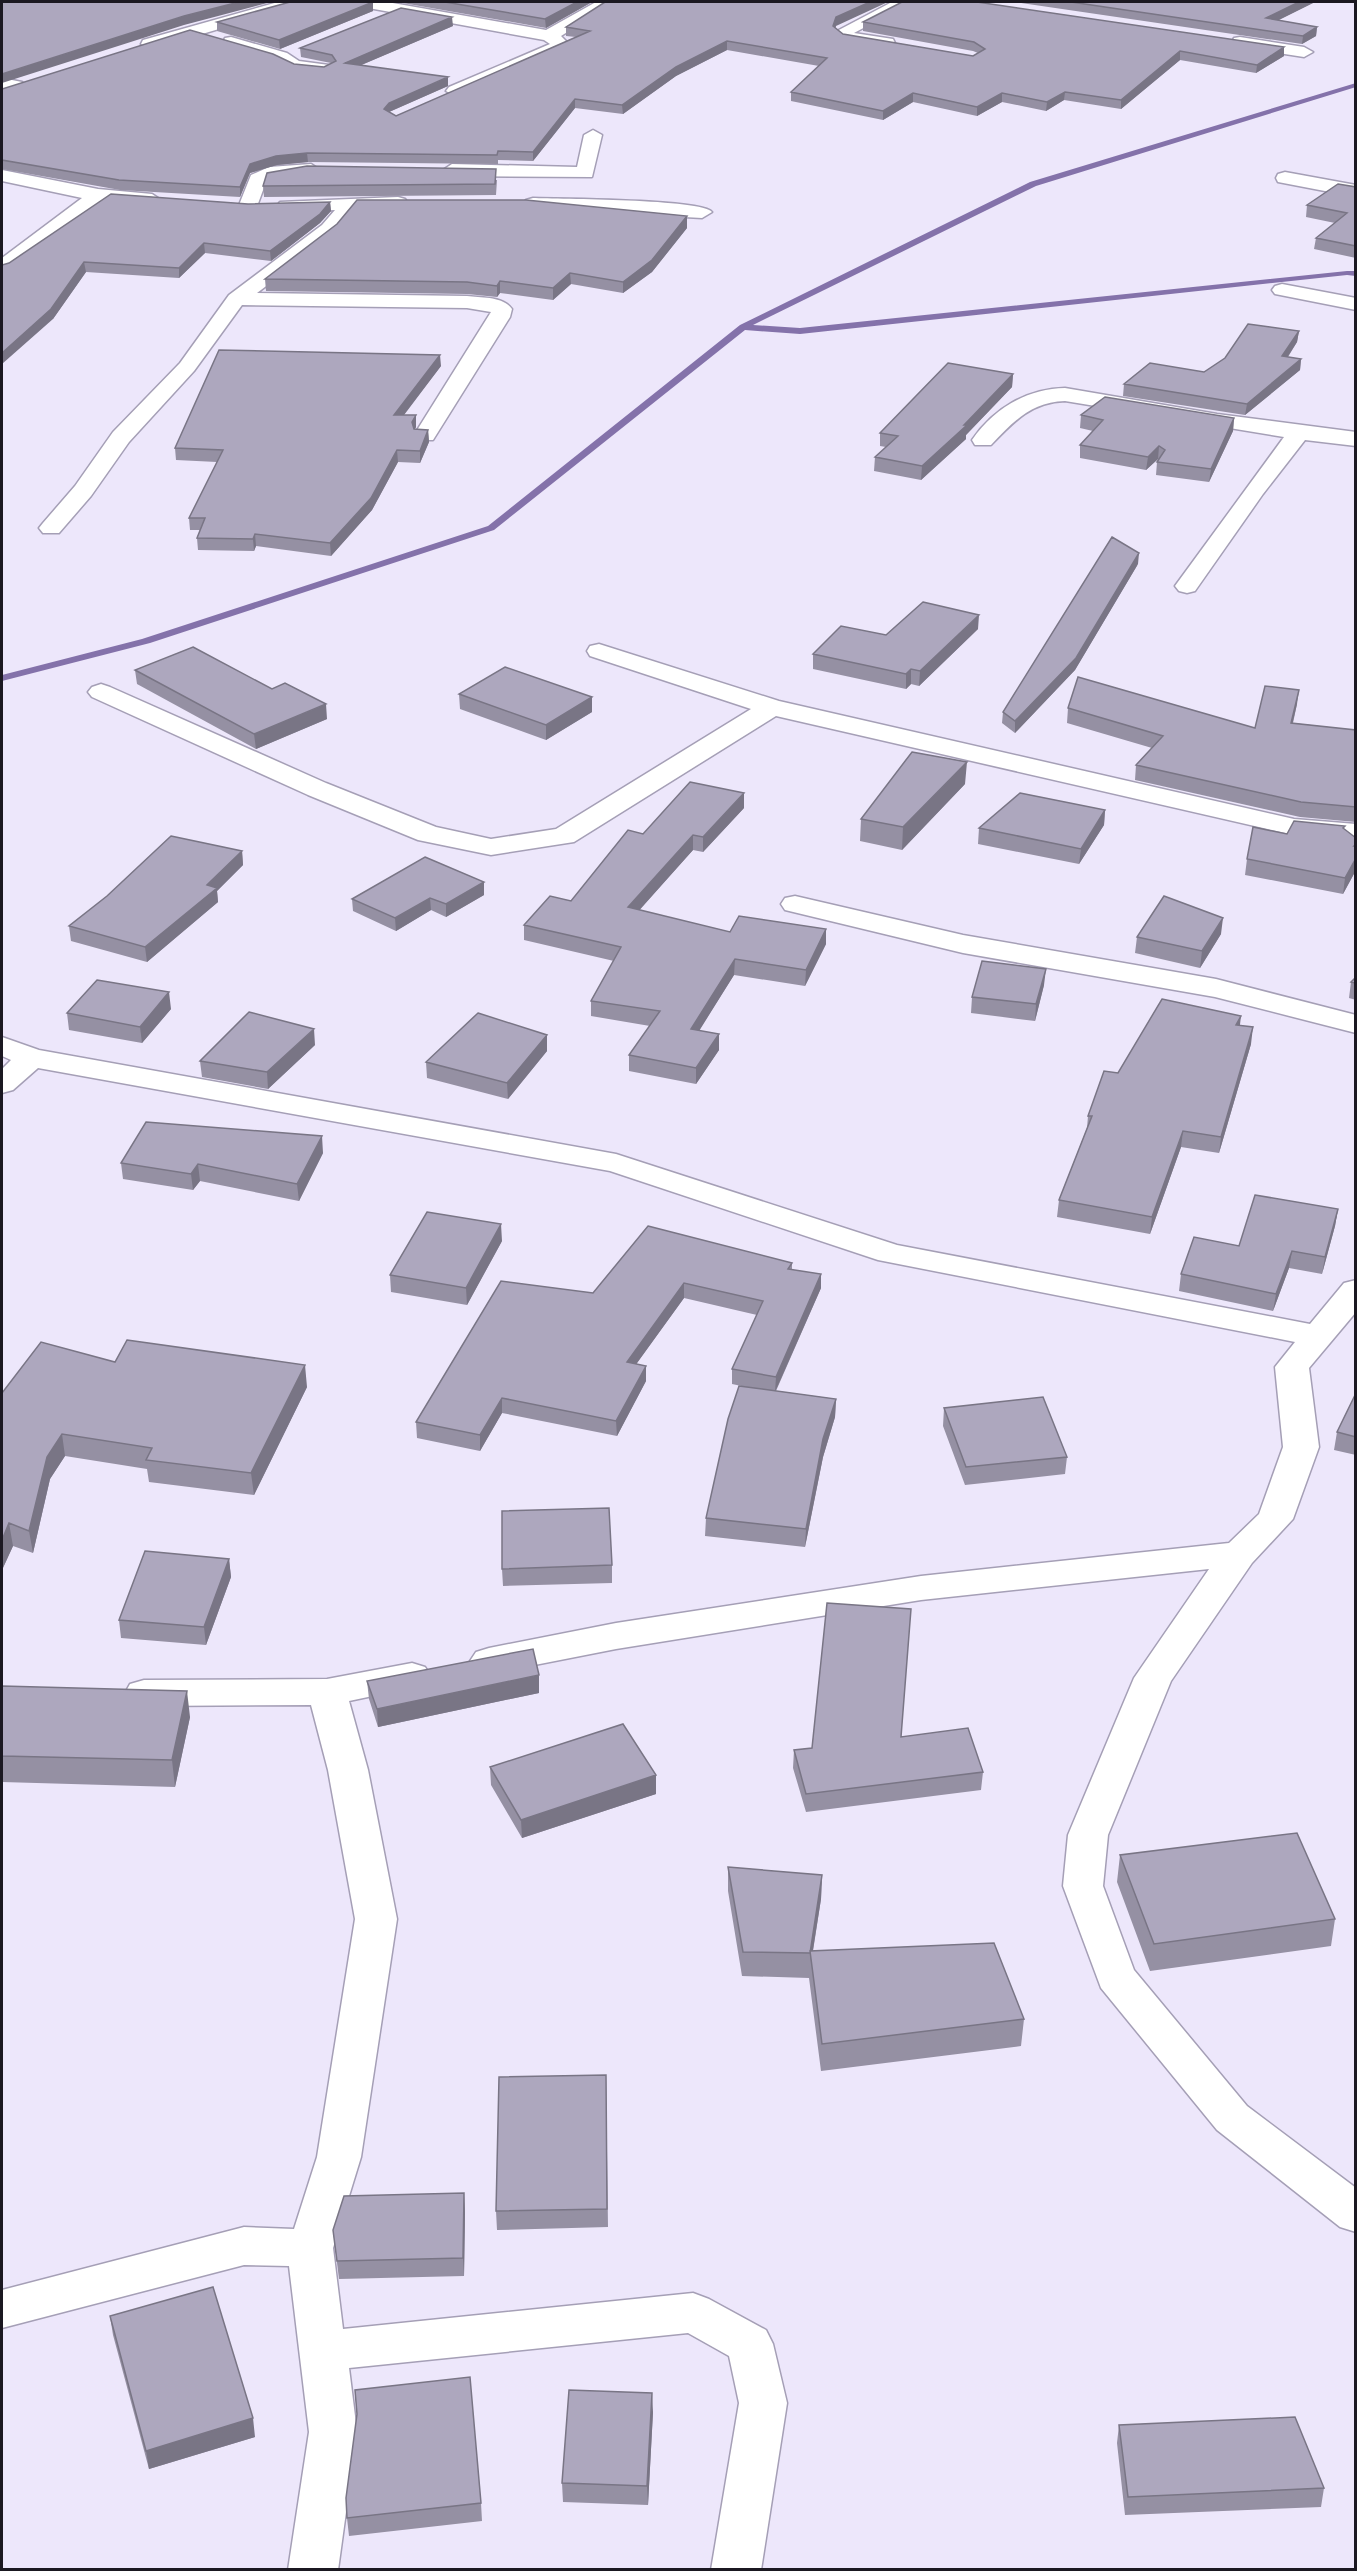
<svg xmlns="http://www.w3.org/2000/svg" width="1357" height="2571" viewBox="0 0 1357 2571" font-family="'DM Sans',sans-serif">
	<rect width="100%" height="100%" fill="#ede7fb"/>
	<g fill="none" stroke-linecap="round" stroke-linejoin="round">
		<path fill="#8472aa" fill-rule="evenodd" d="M1356 83V87L1036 186 753 325 800 328 1347 271H1356V276L1347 275 800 334 745 330 494 530 150 643 2 681V675L142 639 488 526 740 325 1030 182Z"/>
		<g stroke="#a59fb6" stroke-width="3">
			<path id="street" d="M278 2H302L300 5 155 48 149 49 141 44 143 40Z
				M355 2H387L546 30 596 2H615L561 36 567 42 562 51 455 96 446 91 449 87 550 44 544 40 363 7Z
				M892 2H912L854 33 893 39 895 43 893 47 887 48 841 41 835 32Z
				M231 37 287 53 299 61 329 65 332 69C321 83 286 68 275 61 262 52 240 50 225 46L223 42 225 38Z
				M1240 37 1304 47 1313 52 1304 57 1234 46 1232 42 1234 38Z
				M2 78 22 82 25 86 16 91 2 88Z
				M593 130 602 135 592 177 452 176 443 170 452 164 577 167 584 135Z
				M311 164 320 170 318 174 273 178 266 182 256 209 249 211 239 205 251 175 269 167Z
				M2 170 98 189 152 194 161 200 152 206 102 201 9 271 2 273V258L82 198 2 181Z
				M1285 172 1356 185V197L1278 182 1276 178 1278 174Z
				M398 197 405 199 408 203 405 207 356 210 336 233 257 293 467 296C481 298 503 296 512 309L510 317 433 440H417L414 435 491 312 467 308 242 305 194 371 129 442 91 496 59 533H43L39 528 43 523 75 486 113 432 180 363 229 295 322 225 335 210 287 212 280 210 277 206 280 202Z
				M533 198C557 199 703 199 712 212L702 218 526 208 523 204 526 200Z
				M1282 284 1356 298V310L1275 294 1272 290 1275 286Z
				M1065 388 1217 414 1356 432V446L1305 440 1263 494 1195 591 1187 593 1179 591 1175 586 1284 437 1065 401C1031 402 1013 422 991 445H975L972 440C994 408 1027 389 1065 388Z
				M599 644 779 701 1294 819 1356 824V840L1294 835 776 716 574 842 491 855 418 840 308 795 92 697 88 692 92 687 101 684 110 687 326 783 436 827 491 839 556 829 751 709 590 656 587 651 590 646Z
				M795 896 963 935 1216 979 1356 1015V1033L1215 997 963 953 785 910 781 904 785 898Z
				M2 1037 39 1050 616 1154 897 1245 1310 1324 1344 1283 1356 1280V1312L1309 1368 1319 1447 1293 1519 1252 1563 1171 1681 1108 1835 1103 1886 1134 1970 1247 2106 1356 2188V2232L1340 2227 1217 2130 1101 1988 1063 1886 1068 1835 1134 1678 1209 1569 921 1600 616 1649 489 1674 476 1670 470 1661 476 1652 489 1648 616 1623 921 1576 1229 1543 1259 1514 1283 1447 1275 1367 1295 1342 878 1260 610 1171 38 1068 13 1090 2 1093V1069L11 1060 2 1056Z
				M412 1663 425 1667 431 1676 425 1685 349 1701 368 1770 397 1919 361 2157 333 2248 343 2329 693 2293 709 2299 766 2330 773 2344 787 2403 761 2570H711L739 2403 729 2356 688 2333 349 2368 357 2432 338 2570H288L309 2432 289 2266 244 2265 2 2328V2290L244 2227 294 2229 317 2157 355 1919 328 1770 311 1705 144 1706 130 1702 125 1693 130 1684 144 1680 327 1679Z"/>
		</g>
		<use href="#street" fill="#fff" fill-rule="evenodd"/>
	</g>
	<path fill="#9590a3" d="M373 2V11L280 49 217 31V22Z
		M397 2H592L546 28Z
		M1014 2H1315L1278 20 1317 27 1316 36 1302 44Z
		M863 22 1284 56 1256 73 1180 60 1121 109 1064 100 1046 111 1002 102 977 116 913 102 883 120 791 101V92L819 66 727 50 676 76 623 114 575 108 533 161 498 160V164L308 162 277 165 250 173 240 197 120 190 2 169V170V89L294 64 324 67 331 63 301 57 300 48 453 26 361 65 448 86 389 112 396 116 576 37 566 36V27L836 26 835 28 843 34 973 56 978 53 973 51 863 31Z
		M497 180 496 195 264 197 263 186Z
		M1356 187V258L1314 249 1316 238 1335 223 1306 217 1307 205Z
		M330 202 331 211 320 223 271 261 205 253 179 278 86 272 53 319 2 265 248 204Z
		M687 228 652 272 623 293 571 284 553 300 500 293 497 297 467 294 266 291 265 279Z
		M1299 331 1297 342 1288 357 1301 359 1300 370 1245 415 1123 396 1124 384 1204 372Z
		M441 366 403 415H416V427L415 429 428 430 429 442 420 463 398 462 372 510 331 556 256 546 254 551 198 550 197 538 200 530H190L189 518 217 462 176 460 175 448Z
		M1013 374 1012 387 966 435V439L921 480 874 471 875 457 886 447 880 446V433Z
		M1081 415 1234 418 1233 431 1209 482 1156 475 1157 462 1159 459H1158L1146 470 1080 458V445L1093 431 1080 428Z
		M1138 564 1075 670 1015 733 1002 723 1003 712Z
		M978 629 919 686 911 684 906 689 813 669V654L886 635Z
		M135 670 327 719 256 749 137 684Z
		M459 694 592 697V712L546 740 460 709Z
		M1297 704 1293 723 1356 730V822L1300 817 1135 780 1136 765 1152 748 1067 723 1068 708 1255 728Z
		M965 784 902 850 860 841 861 819Z
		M744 808 703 852 693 850 639 910 730 932 826 929V944L805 986 734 975 699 1030 719 1050 696 1084 629 1071V1055L650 1026 591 1016V1001L614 961 524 940V925L571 901 643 834Z
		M1105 810 1104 825 1079 864 978 844 979 828Z
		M1344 829 1356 838V870L1343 894 1245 875 1247 859 1287 834Z
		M242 851 243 865 217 891 218 902 147 962 71 941 69 926Z
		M484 895 446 917 431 910 396 931 353 911 352 899Z
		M1221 934 1200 968 1135 953 1137 937Z
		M1356 977V1000L1349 998 1351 982Z
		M1044 985 1035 1021 971 1013 972 997Z
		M171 1009 142 1043 69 1030 67 1013Z
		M1240 1026 1251 1044 1219 1153 1181 1147 1150 1234 1057 1217 1059 1200 1087 1128 1088 1116 1118 1073Z
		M547 1035V1051L508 1099 427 1078 426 1062Z
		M315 1045 268 1089 202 1077 200 1061Z
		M323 1153 299 1201 200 1181 193 1190 123 1179 121 1163Z
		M1338 1209 1335 1226 1322 1274 1289 1268 1273 1311 1179 1291 1181 1274 1239 1246Z
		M502 1241 467 1305 391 1292 390 1275Z
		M792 1263V1270L821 1274V1288L776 1391 836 1399 835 1417 823 1457 805 1547 705 1536 706 1518 751 1388 732 1384V1369L757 1315 684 1298 636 1364 646 1366V1381L617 1436 502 1413 480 1451 417 1438 416 1422 593 1293Z
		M307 1387 254 1495 149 1482 147 1469 65 1456 50 1479 33 1553 13 1546 2 1570V1393Z
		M1356 1393V1455L1334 1450 1337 1432Z
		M944 1408 1067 1457 1065 1474 965 1485 943 1426Z
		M229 1559 231 1577 206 1645 121 1638 119 1620Z
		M612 1565V1583L503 1586 502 1569Z
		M367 1681 539 1693 378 1727 369 1699Z
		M2 1686 190 1717 175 1787 2 1782Z
		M901 1737 983 1772 981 1790 806 1812 793 1768 794 1750Z
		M490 1767 656 1794 522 1838 491 1785Z
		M1120 1855 1335 1919 1331 1946 1150 1971 1117 1882Z
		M728 1867 822 1875 821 1899 813 1951 1024 2019 1021 2046 821 2071 809 1978 742 1976 728 1891Z
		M606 2075 608 2227 497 2230 496 2211Z
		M464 2193 465 2212 464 2276 339 2279 333 2230Z
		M110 2316 255 2437 149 2469 113 2335Z
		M355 2390 481 2503 482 2521 349 2536 347 2518 357 2416Z
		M653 2412 648 2505 563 2502 562 2483Z
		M1119 2425 1324 2488 1321 2507 1125 2515 1117 2443Z"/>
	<path fill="#797585" d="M239 2H271L184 25 2 83V74L184 16Z
		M373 2V11L280 49 279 40Z
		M577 2H592L546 28 545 19Z
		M870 2H888L836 26 833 34V26L836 17Z
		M1299 2H1315L1265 27 1266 18Z
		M452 17 453 26 345 72V63Z
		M1317 27 1316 36 1302 44 1303 36Z
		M727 41V50L676 76 623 114 622 105 676 67Z
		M1284 47V56L1256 73 1257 65Z
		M1180 51V60L1121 109V100Z
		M448 77V86L389 112 384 109 389 103Z
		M1065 92 1064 100 1046 111 1047 102Z
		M913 93V102L883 120V111Z
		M1002 93V102L977 116V107Z
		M575 99V108L533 161V152Z
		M307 153 308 162 277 165 250 173 240 197V187L250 164 276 156Z
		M330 202 331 211 320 223 271 261 270 251Z
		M687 216V228L652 272 623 293V282Z
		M204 243 205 253 179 278V268Z
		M84 262 86 272 53 319 2 364V353Z
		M570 273 571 284 553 300V288Z
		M500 281V293L497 297V286Z
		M1299 331 1297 342 1281 367 1282 356Z
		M440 355 441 366 395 427 394 415Z
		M1301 359 1300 370 1245 415 1247 404Z
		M1013 374 1012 387 966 435V439L921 480 922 466 964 425Z
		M416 415V427L412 434V422Z
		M1234 418 1233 431 1209 482 1211 469Z
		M428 430 429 442 420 463V451Z
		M1159 446 1158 459 1146 470 1148 457Z
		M397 450 398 462 372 510 331 556 330 543Z
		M255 534 256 546 254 551 253 539Z
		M1139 553 1138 564 1075 670 1015 733V721Z
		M979 615 978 629 919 686 920 671Z
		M911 669V684L906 689V674Z
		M1299 690 1297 704 1289 738 1291 723Z
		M592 697V712L546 740V725Z
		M326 704 327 719 256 749 254 734Z
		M967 762 965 784 902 850 903 827Z
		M744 793V808L703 852V837Z
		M1105 810 1104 825 1079 864 1081 849Z
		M693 835V850L628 923V907Z
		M242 851 243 865 217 891 218 902 147 962 145 947Z
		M1356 858V870L1343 894 1345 878Z
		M484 882V895L446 917V904Z
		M430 898 431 910 396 931 395 918Z
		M1223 918 1221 934 1200 968 1202 951Z
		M826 929V944L805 986 806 970Z
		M735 959 734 975 691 1044V1029Z
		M1046 969 1044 985 1035 1021 1036 1004Z
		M169 992 171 1009 142 1043 140 1027Z
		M1241 1016 1239 1033 1236 1025Z
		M1253 1027 1251 1044 1219 1153 1221 1137Z
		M314 1029 315 1045 268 1089 267 1072Z
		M719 1034V1050L696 1084V1068Z
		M547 1035V1051L508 1099 507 1083Z
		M1183 1131 1181 1147 1150 1234 1152 1217Z
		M322 1136 323 1153 299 1201 297 1184Z
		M198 1164 200 1181 193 1190 191 1174Z
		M1338 1209 1335 1226 1322 1274 1325 1257Z
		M501 1224 502 1241 467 1305 466 1288Z
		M1292 1251 1289 1268 1273 1311 1276 1294Z
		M821 1274V1288L775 1392 776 1377Z
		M684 1283V1298L627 1377V1362Z
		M305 1365 307 1387 254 1495 251 1473Z
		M646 1366V1381L617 1436 616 1421Z
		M502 1398V1413L480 1451V1435Z
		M836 1399 835 1417 823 1457 805 1547 806 1529 823 1439Z
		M62 1434 65 1456 50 1479 33 1553 29 1531 47 1457Z
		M9 1523 13 1546 2 1570V1540Z
		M229 1559 231 1577 206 1645 204 1627Z
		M539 1675V1693L378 1727 377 1709Z
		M187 1691 190 1717 175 1787 172 1760Z
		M656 1775V1794L522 1838 521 1820Z
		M822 1875 821 1899 811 1962 810 1952Z
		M464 2193 465 2212 464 2276 463 2258Z
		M652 2393 653 2412 648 2505 647 2486Z
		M253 2418 255 2437 149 2469 146 2451Z"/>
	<path fill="#ada7be" stroke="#797585" stroke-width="1.5" d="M2 2H239L184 16 2 74Z
		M290 2H373L279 40 217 22Z
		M445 2H577L545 19Z
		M605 2H870L836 17 833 26 843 34 973 56 985 49 974 42 863 22 902 2H977L1284 47 1257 65 1180 51 1121 100 1065 92 1047 102 1002 93 977 107 913 93 883 111 791 92 827 58 727 41 676 67 622 105 575 99 533 152 498 151 497 155 307 153 276 156 250 164 240 187 119 180 2 160V89L190 30 273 54 294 64 324 67 336 61 332 55 300 48 401 8 452 17 345 63 448 77 389 103 384 109 396 116 590 31 566 27Z
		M1071 2H1299L1266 18 1317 27 1303 36Z
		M307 166 496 169 495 184 263 186 267 173Z
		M1338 184 1356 187V246L1316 238 1347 213 1307 205Z
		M111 194 248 204 330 202 320 214 270 251 204 243 179 268 84 262 51 309 2 353V265L9 263Z
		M357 200H526L687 216 652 260 623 282 570 273 553 288 500 281 497 286 467 282 265 279 337 224Z
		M1248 324 1299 331 1282 356 1301 359 1247 404 1124 384 1150 363 1204 372 1225 358Z
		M219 350 440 355 394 415H416L412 422 414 429 428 430 420 451 397 450 371 498 330 543 255 534 253 539 197 538 205 518H189L223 450 175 448Z
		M948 363 1013 374 964 425H967L922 466 875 457 898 436 880 433Z
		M1105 397 1234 418 1211 469 1157 462 1165 450 1159 446 1148 457 1080 445 1103 420 1081 415Z
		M1112 537 1139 553 1076 658 1015 721 1003 712Z
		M923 602 979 615 920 671 911 669 906 674 813 654 841 626 886 635Z
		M193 647 272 689 285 683 326 704 254 734 135 670Z
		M505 667 592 697 546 725 459 694Z
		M1078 677 1255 728 1265 686 1299 690 1291 723 1356 730V807L1301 802 1136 765 1163 736 1068 708Z
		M912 752 967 762 903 827 861 819Z
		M690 782 744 793 703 837 693 835 628 907 730 932 739 916 826 929 806 970 735 959 691 1029 719 1034 696 1068 629 1055 660 1011 591 1001 621 947 524 925 550 896 571 901 628 830 643 834Z
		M1020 793 1105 810 1081 849 979 828Z
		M1294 821 1345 826 1343 828 1356 838V844L1354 846H1356V858L1345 878 1247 859 1253 827 1287 834Z
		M171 836 242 851 207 885 217 888 145 947 69 926 107 896Z
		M425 857 484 882 446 904 430 898 395 918 352 899Z
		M1164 896 1223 918 1202 951 1137 937Z
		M982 961 1046 969 1036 1004 972 997Z
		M1356 977V983L1351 982Z
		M97 980 169 992 140 1027 67 1013Z
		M1162 999 1241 1016 1236 1025 1253 1027 1221 1137 1183 1131 1152 1217 1059 1200 1092 1116H1088L1104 1071 1118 1073Z
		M249 1012 314 1029 267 1072 200 1061Z
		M478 1013 547 1035 507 1083 426 1062Z
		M146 1122 322 1136 297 1184 198 1164 191 1174 121 1163Z
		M1255 1195 1338 1209 1325 1257 1292 1251 1276 1294 1181 1274 1194 1237 1239 1246Z
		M427 1212 501 1224 466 1288 390 1275Z
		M648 1226 792 1263 788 1269 821 1274 776 1377 732 1369 763 1301 684 1283 627 1362 646 1366 616 1421 502 1398 480 1435 416 1422 501 1281 593 1293Z
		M127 1340 305 1365 251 1473 146 1460 152 1448 62 1434 47 1457 29 1531 9 1523 2 1540V1393L41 1342 115 1362Z
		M739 1386 836 1399 823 1439 806 1529 706 1518 728 1419Z
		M1356 1393V1437L1337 1432Z
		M1043 1397 1067 1457 966 1467 944 1408Z
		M609 1508 612 1565 502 1569V1511Z
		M145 1551 229 1559 204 1627 119 1620Z
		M827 1603 911 1609 901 1737 968 1728 983 1772 806 1794 794 1750 812 1748Z
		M533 1649 539 1675 377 1709 367 1681Z
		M2 1686 187 1691 172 1760 2 1756Z
		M623 1724 656 1775 521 1820 490 1767Z
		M1297 1833 1335 1919 1154 1944 1120 1855Z
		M728 1867 822 1875 810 1953 743 1952Z
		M994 1943 1024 2019 822 2044 810 1951Z
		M606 2075 607 2209 496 2211 499 2077Z
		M464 2193 463 2258 337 2261 333 2230 344 2196Z
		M213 2287 253 2418 146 2451 110 2316Z
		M470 2377 481 2503 347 2518 346 2498 357 2414 355 2390Z
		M569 2390 652 2393 647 2486 562 2483Z
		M1295 2417 1324 2488 1128 2497 1119 2425Z"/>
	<rect width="1357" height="2571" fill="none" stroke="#1b1821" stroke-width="6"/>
</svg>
